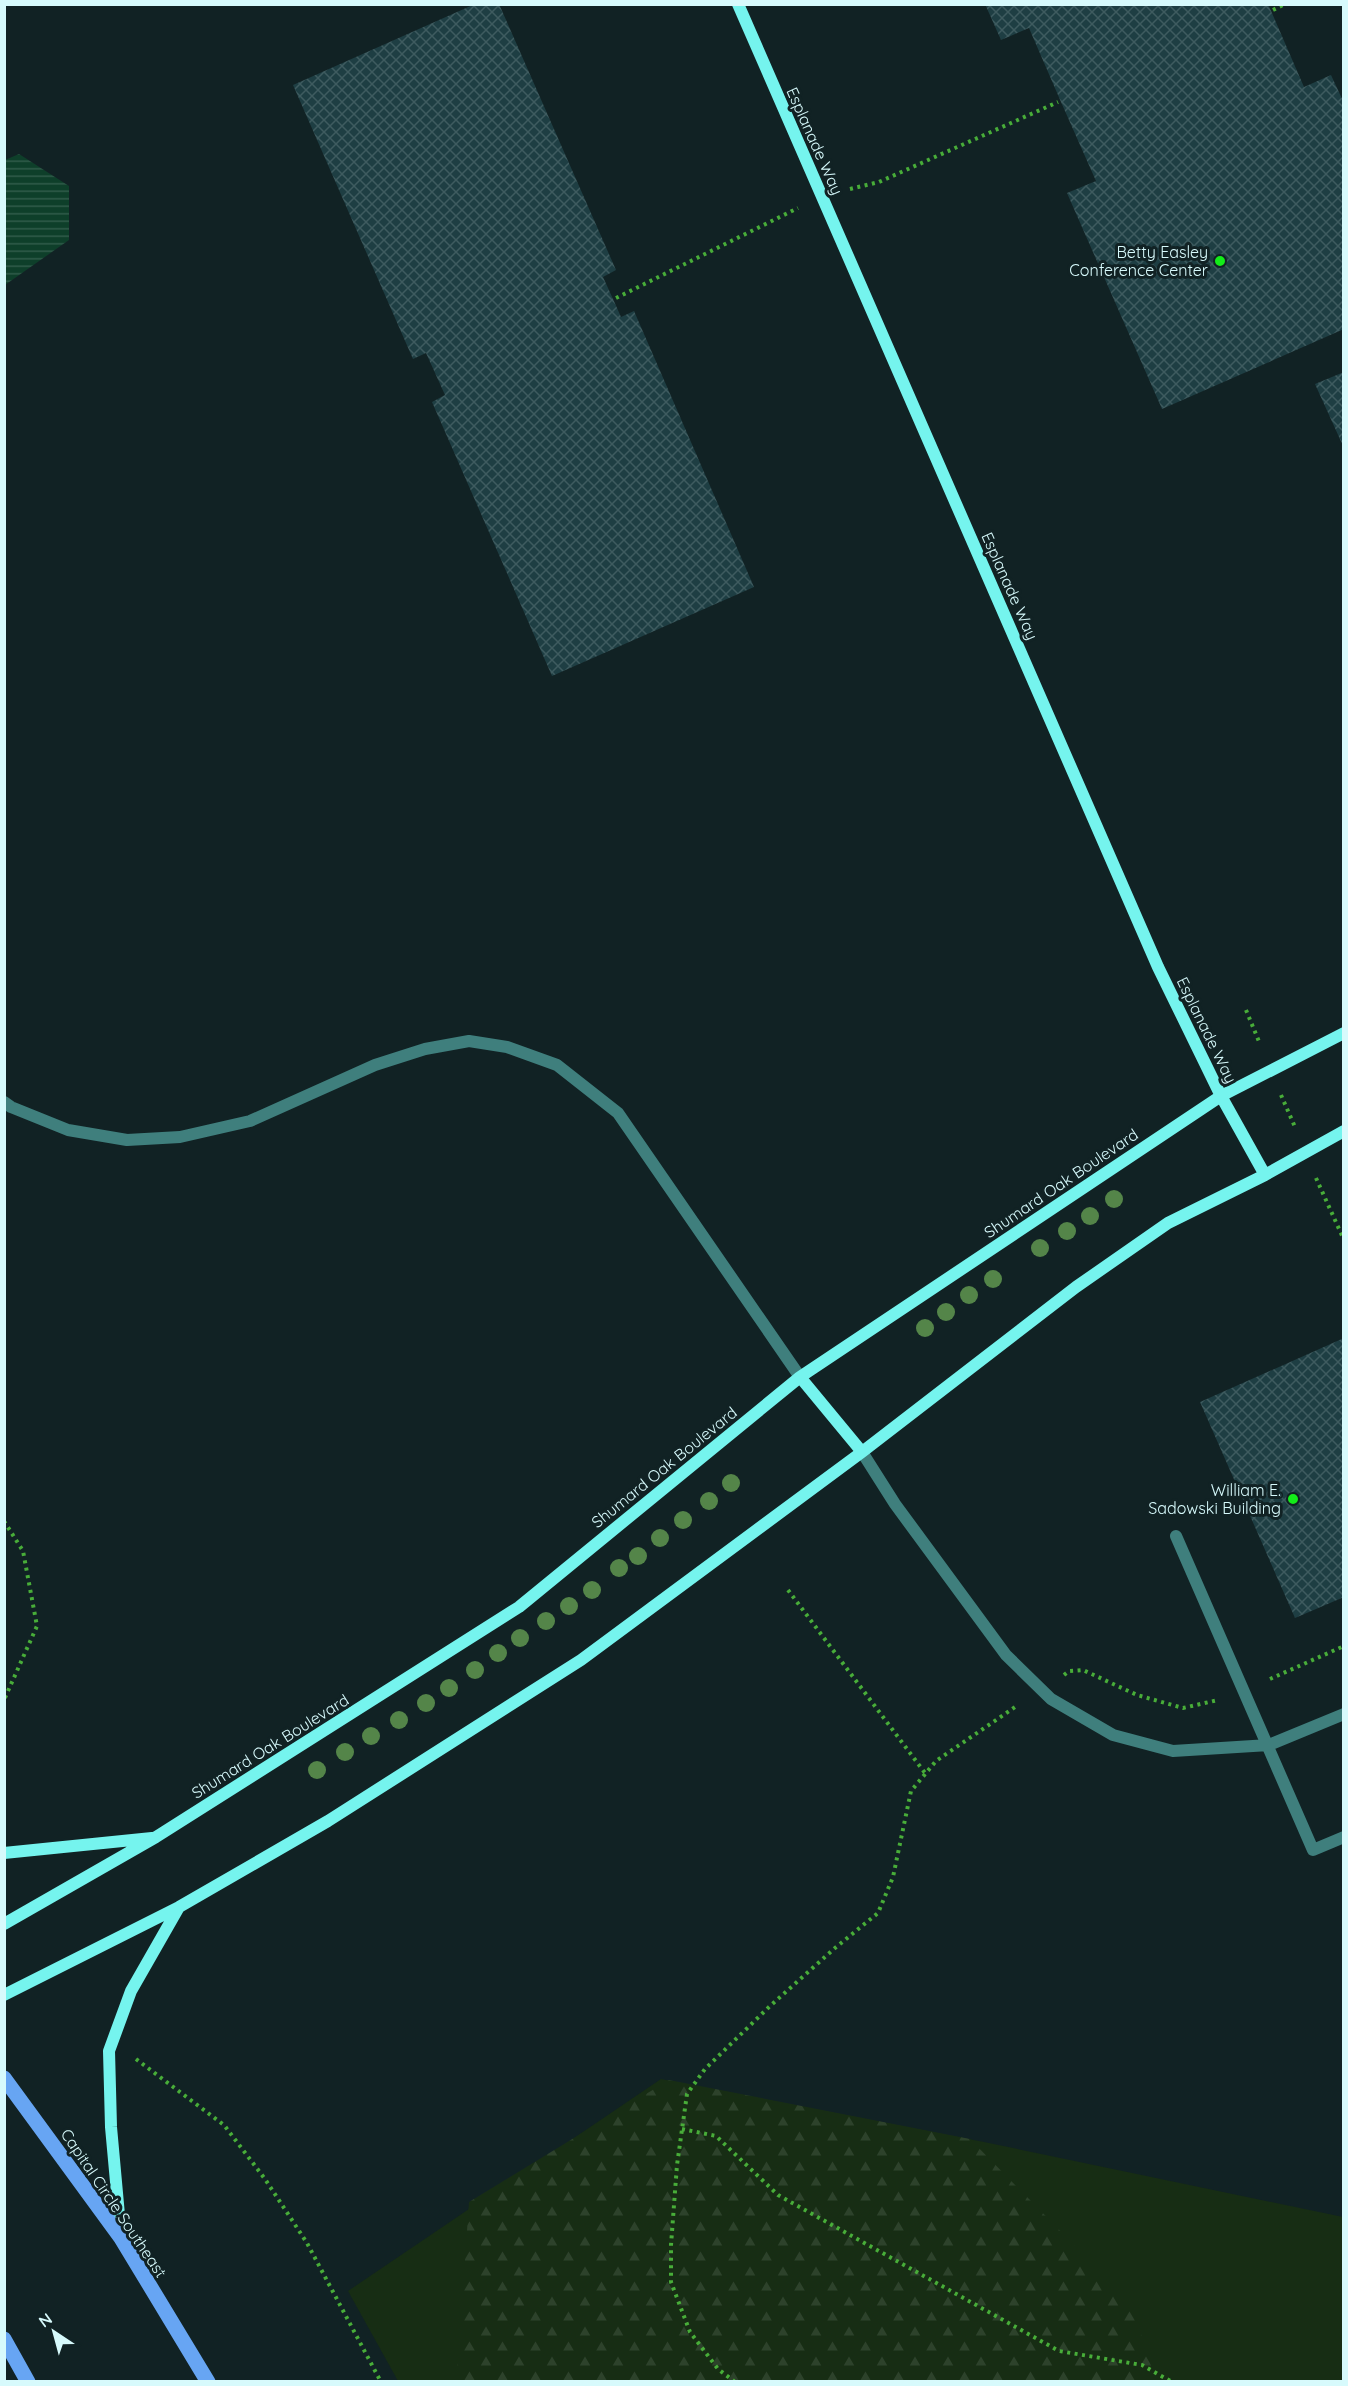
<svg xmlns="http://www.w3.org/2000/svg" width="1348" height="2386" viewBox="0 0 1348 2386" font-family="Quicksand,sans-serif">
	<defs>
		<pattern id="forest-firs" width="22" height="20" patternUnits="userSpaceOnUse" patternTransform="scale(1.5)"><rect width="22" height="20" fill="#172d14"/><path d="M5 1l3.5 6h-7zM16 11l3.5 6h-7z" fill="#2d422b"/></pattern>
		<pattern id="water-rules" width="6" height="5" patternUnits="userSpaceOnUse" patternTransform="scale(1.5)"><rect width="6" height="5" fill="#0e3f2a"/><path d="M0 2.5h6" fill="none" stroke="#305c4a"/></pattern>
		<pattern id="building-cross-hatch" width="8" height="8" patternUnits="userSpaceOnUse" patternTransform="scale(1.5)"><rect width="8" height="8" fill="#1e3e43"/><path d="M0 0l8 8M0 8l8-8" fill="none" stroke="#3e5b5f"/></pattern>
	</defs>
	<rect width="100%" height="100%" fill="#112224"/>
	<path fill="#172d14" d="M661 2079 984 2142 1343 2217V2381H398L348 2291Z"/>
	<path fill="url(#forest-firs)" d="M669 2080 970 2139 1131 2303 1156 2381H462L457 2375 469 2202Z"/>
	<path fill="url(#water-rules)" d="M19 154 69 186V240L5 285V160Z"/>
	<path fill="url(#building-cross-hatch)" d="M475 4H499L616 270 603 277 613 299 621 317 634 311 754 587 552 676 432 402 445 395 426 353 413 359 293 85Z
		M985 4H1268L1304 87 1331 75 1344 103V329L1162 409 1067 193 1096 181 1061 102 1029 28 1001 40Z
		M1344 372V448L1315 384Z
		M1344 1338V1597L1295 1618 1200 1402Z"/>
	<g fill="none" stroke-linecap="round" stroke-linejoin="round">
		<path stroke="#48ad39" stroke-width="4" stroke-dasharray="3 4.5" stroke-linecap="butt" d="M1273 10 1285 4
			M850 189 879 182 1058 102
			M616 298 798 208
			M1246 1010 1260 1044
			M1281 1095 1295 1127
			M1316 1178 1344 1240
			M4 1521 23 1551 37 1626 4 1700
			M788 1590 925 1773
			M1064 1675 1069 1671 1083 1670 1137 1695 1183 1708 1218 1700
			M1270 1679 1344 1646
			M136 2059 224 2125 265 2179 307 2243 381 2382
			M682 2129 716 2136 778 2195 1059 2351 1142 2365 1172 2382
			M735 2382 718 2369 690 2332 671 2282V2245L677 2165 687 2094 705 2069 770 2006 835 1948 878 1913 893 1877 911 1791 936 1761 1018 1705"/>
		<path stroke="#3f7f7d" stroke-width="12" d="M4 1102 11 1107 68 1130 127 1140 180 1137 250 1121 375 1065 425 1049 469 1041 507 1047 557 1065 618 1113 800 1377
			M862 1452 895 1504 1006 1655 1051 1699 1113 1735 1173 1751 1269 1745 1344 1714
			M1176 1536 1313 1850 1344 1837"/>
		<path stroke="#75f4ee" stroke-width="12" d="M738 4 1158 967 1221 1096 1265 1175
			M800 1377 862 1452
			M4 1853 152 1838
			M4 1924 156 1837 519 1607 800 1377 1221 1096 1344 1033
			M4 1995 179 1907 328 1821 581 1660 862 1452 1076 1287 1168 1223 1265 1175 1344 1131
			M121 2237 111 2127 109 2051 131 1991 179 1907"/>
		<path stroke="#67a5f3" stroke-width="15" d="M4 2078 121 2238 208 2382
			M4 2339 28 2382"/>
	</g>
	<g fill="#548549">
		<circle cx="1114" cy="1199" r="9"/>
		<circle cx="1090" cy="1216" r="9"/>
		<circle cx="1067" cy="1231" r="9"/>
		<circle cx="1040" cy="1248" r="9"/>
		<circle cx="993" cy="1279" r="9"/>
		<circle cx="969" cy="1295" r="9"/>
		<circle cx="946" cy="1312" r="9"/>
		<circle cx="925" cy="1328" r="9"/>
		<circle cx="731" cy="1483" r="9"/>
		<circle cx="709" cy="1501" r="9"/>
		<circle cx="683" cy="1520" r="9"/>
		<circle cx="660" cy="1538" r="9"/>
		<circle cx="638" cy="1556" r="9"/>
		<circle cx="619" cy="1568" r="9"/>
		<circle cx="592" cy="1590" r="9"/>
		<circle cx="569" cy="1606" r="9"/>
		<circle cx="546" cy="1621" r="9"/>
		<circle cx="520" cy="1638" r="9"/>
		<circle cx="498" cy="1653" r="9"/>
		<circle cx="475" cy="1670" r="9"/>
		<circle cx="449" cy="1688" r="9"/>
		<circle cx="426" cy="1703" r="9"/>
		<circle cx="399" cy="1720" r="9"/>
		<circle cx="371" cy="1736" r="9"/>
		<circle cx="345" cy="1752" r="9"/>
		<circle cx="317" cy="1770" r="9"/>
	</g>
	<g fill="#13ec19" stroke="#112224" stroke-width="2">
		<circle cx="1220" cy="261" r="6"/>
		<circle cx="1293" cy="1499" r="6"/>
	</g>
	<g text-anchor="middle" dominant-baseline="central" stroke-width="6" stroke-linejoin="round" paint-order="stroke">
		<g font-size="16" fill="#d7fafc" stroke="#112224">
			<text transform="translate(815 141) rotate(66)">Esplanade Way</text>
			<text transform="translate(1010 586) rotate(66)">Esplanade Way</text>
			<text transform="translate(1207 1030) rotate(64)">Esplanade Way</text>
			<text transform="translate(1061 1183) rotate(-34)">Shumard Oak Boulevard</text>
			<text transform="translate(664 1467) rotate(-39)">Shumard Oak Boulevard</text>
			<text transform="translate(270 1746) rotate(-32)">Shumard Oak Boulevard</text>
			<text transform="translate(114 2203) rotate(56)">Capital Circle Southeast</text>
		</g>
		<g font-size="16" fill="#d7fafc" stroke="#112224" text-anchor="end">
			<text x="1208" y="252">Betty Easley<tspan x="1208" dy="18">Conference Center</tspan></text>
			<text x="1281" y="1490">William E.<tspan x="1281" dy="18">Sadowski Building</tspan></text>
		</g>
	</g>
	<rect width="1348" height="2386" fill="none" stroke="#d7fafc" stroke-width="12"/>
	<g transform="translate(54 2332) rotate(324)" stroke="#112224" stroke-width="4.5" paint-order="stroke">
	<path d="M0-4.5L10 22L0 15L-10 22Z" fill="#d7fafc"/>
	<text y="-9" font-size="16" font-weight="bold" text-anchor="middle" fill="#d7fafc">N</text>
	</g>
</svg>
